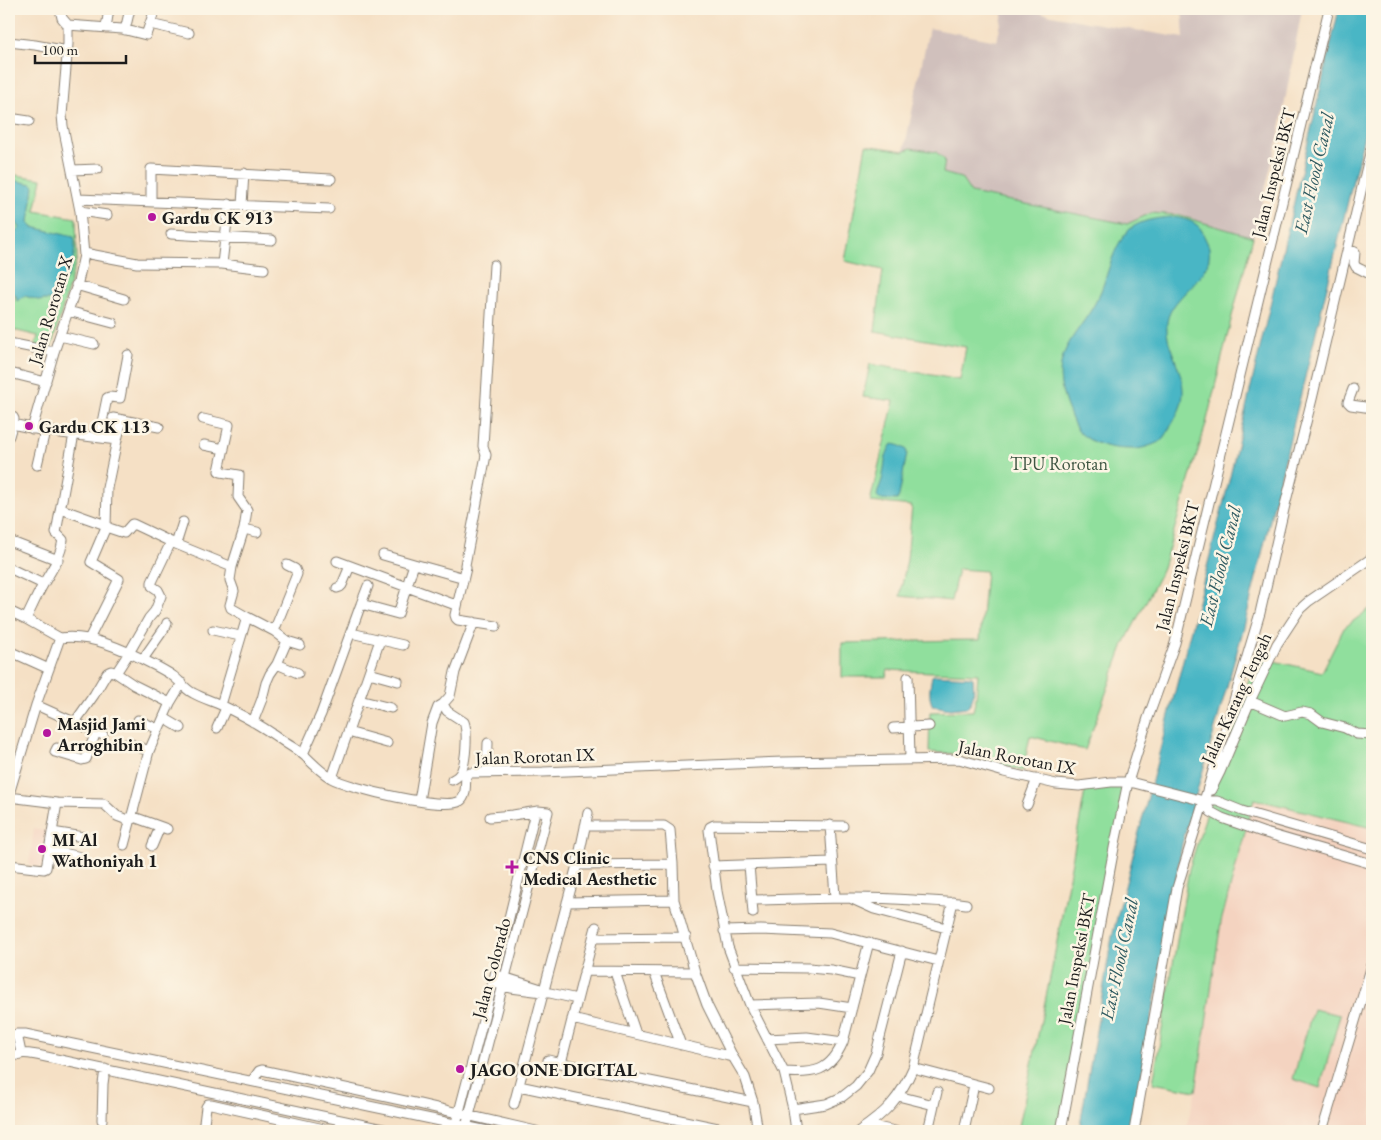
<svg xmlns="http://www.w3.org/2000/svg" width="1381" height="1140" viewBox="0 0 1381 1140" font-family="'EB Garamond',serif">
	<rect width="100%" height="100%" fill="#fcf5e5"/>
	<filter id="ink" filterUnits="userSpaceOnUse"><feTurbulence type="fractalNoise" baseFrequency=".02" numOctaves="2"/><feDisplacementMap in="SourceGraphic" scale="10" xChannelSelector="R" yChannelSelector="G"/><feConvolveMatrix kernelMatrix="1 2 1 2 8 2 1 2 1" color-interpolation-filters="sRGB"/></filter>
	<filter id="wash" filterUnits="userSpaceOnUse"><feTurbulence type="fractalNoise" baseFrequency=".0096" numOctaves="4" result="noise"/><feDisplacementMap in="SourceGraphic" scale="20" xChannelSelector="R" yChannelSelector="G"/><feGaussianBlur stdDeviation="1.12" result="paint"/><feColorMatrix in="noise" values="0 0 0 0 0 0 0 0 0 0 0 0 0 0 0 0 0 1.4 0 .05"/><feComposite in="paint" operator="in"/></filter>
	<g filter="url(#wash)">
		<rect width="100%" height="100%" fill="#f5e0c5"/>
		<path fill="#f4d3c0" d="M1254 799 1372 828V1131H1185L1196 1091 1221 922Z
			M34 829 56 833 50 869 29 865Z"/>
		<path fill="#d0c0bc" d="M1004 9H1022L1086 22 1184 38 1182 9H1302L1278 139 1253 237 1177 215 1151 213 1127 224 971 193 961 178 943 174 904 151 929 28 997 41Z"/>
		<path fill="#90df9d" stroke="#567e5c" d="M866 145 904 151 911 148 936 152 945 160 943 173 961 178 971 193 1127 224 1151 213 1177 215 1253 237 1231 320 1206 424 1162 571 1124 644 1085 750 1030 736 1023 771 983 760 956 754 929 752 930 712 973 711 976 698 978 674 888 670 886 677H842V643C889 642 934 640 980 640L986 571 958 569 951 601 900 596 907 559 912 506 870 502 894 401 863 397 870 364 960 380 966 347 875 331 883 270 845 261Z
			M9 174 42 179 35 211 76 218 77 258 50 352 34 349 38 336 9 329V314L15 296 9 294Z
			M1372 607V828L1254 799 1221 922 1196 1091 1153 1083 1189 869 1256 657 1322 672 1344 628Z
			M1128 782 1061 1131H1018L1052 968 1086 786Z
			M1313 1009 1340 1015 1320 1088 1293 1079Z"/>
		<path fill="#49b6c5" stroke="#326970" d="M1339 9H1372V103L1244 627 1182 844 1132 1131H1079L1112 937 1228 485Z
			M12 180 32 184 34 186 29 222 32 227 74 237C77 247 72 268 67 278 66 280 63 282 62 285 61 289 62 293 61 297H57L54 300H42L41 301 25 296 17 301 16 295 9 291V245H11L10 235 20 228 14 219 9 224V182Z
			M1172 217C1181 218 1193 220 1200 228 1202 230 1203 235 1205 238 1206 241 1209 245 1209 248 1214 279 1171 294 1167 322 1166 335 1169 342 1173 354 1186 387 1188 399 1169 429 1168 432 1166 436 1163 439 1160 443 1142 449 1135 449 1114 449 1096 447 1079 432 1074 427 1069 411 1066 404 1046 348 1082 336 1101 291 1109 271 1113 246 1129 230 1140 220 1158 218 1172 217Z
			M892 444 898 445 906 449 907 453 899 496 897 500 879 499 877 496C878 490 880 486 882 480 885 468 884 454 892 444Z
			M935 675 971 677 973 678C974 689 975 698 968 707L950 709 933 706C928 698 930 686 932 676Z"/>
	</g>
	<g filter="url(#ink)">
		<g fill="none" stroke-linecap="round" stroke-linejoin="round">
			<g stroke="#887e70" stroke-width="11">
				<path id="minor" d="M150 24 189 33
					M68 25 122 29 146 35 155 9
					M106 28 109 9
					M125 30 130 9
					M9 42 35 45 68 51
					M9 118 29 121
					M72 170 98 169
					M78 199 329 209
					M151 202V169L331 179
					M229 204 222 264 264 269
					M242 205 244 173
					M80 211 107 215
					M171 234 272 240
					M1348 249 1355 252 1354 263 1356 267 1372 275
					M84 253 137 263 222 264
					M494 265 483 446 486 455 465 565 466 568 455 615 456 618 458 620 496 626
					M76 285 124 299
					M68 311 113 323
					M60 336 94 344
					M9 343 54 352
					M10 373 46 382
					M1353 389 1348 402 1351 405 1372 408
					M9 416 13 417 14 419 9 436
					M113 418 159 427
					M203 419 229 425 219 471 221 472 239 475 238 497 247 510 244 529 232 567 230 580 234 591 230 605 231 608 247 617 221 705
					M12 424 45 431 117 440 107 488 106 527 124 533 132 524H133L171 542 232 567
					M32 429 54 352 78 282 84 255 80 211 63 126 62 115 68 44V25L62 18 60 9
					M99 437 107 398 109 397 120 398 128 355
					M117 440 122 420
					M204 445 224 449
					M37 465 45 431
					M61 509 103 524 106 527 91 562 119 579 89 639
					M244 529 257 532
					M9 541 58 560
					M176 544 183 522
					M383 555 414 564
					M337 561 453 604
					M9 568 43 584
					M337 588 340 587 342 585 350 566
					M361 604 368 586
					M9 611 26 619 60 638
					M247 617 274 631 287 641 277 664 270 674 266 683 262 699 253 722
					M26 619C32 607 37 595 44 583 53 567 60 559 63 540L56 533 74 434
					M213 630 240 636
					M274 631 297 574 295 569 287 565
					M351 633 403 645
					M287 641 300 645
					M9 651 49 669
					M143 659 166 626 167 623
					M277 664 298 673
					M116 673 134 685 170 703
					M369 673 398 681
					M908 677 910 759
					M359 700 391 708
					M1250 701 1285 716 1302 712 1311 714 1322 722 1345 728 1357 734 1372 735
					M36 705 103 735
					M164 718 181 728
					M138 720 158 729
					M75 722 94 695 107 673 111 671 116 673 129 653 149 618 155 611 161 596 158 590 152 586V582L171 542
					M217 728 226 708
					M893 728 929 726
					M348 732 387 743
					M128 743 149 751
					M57 748 55 752 82 760 86 759 96 732
					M303 754 321 714 361 604 398 614 414 564 461 577
					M487 772 488 743
					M332 778 380 640
					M452 780C456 778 459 776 461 772 466 762 468 732 464 722L447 711 443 704 450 696 455 672 474 622
					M1211 790 1220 772 1250 701 1277 644 1300 609 1309 601 1372 558
					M9 794 36 705 60 638C91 634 123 649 150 663 158 667 166 671 173 676 180 681 185 689 193 693 202 698 212 701 221 705 242 715 264 727 283 741 290 746 298 750 305 756 313 764 321 772 331 778 349 788 444 811 460 801 467 797 465 783 466 776L470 773 543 772 783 762 959 759 1004 772 1056 784 1079 786 1111 782H1128L1134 783 1204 801H1217L1242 811 1372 849
					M9 797 57 803 104 804 117 816 130 821
					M419 801 432 723 438 707 443 704
					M1204 801 1211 812 1222 818 1262 832 1372 864
					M1027 805 1037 779
					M131 816 167 829
					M830 825 835 897
					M585 826H664L670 830 673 864 674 900 695 972 707 1005 733 1057 745 1077 753 1102 758 1131
					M52 832 84 837
					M124 845 149 751 170 703 182 683
					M152 846 160 827
					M50 850 81 857
					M9 865 44 869 46 868 57 803
					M577 865 673 864
					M749 865 753 913
					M713 866 832 862
					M852 899 874 909 946 928
					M752 900C806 899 859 896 913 900 930 901 948 901 966 904
					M567 902 674 900
					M724 931 761 930 830 933 938 961
					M686 937 593 938 561 1063 753 1102
					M593 938 596 927
					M734 967 809 968 831 970 860 976
					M584 971 695 972
					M615 972 636 1034
					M654 972 681 1045
					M500 976 538 988
					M498 984 511 988 550 993 577 999
					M750 1005 819 1003 852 1008
					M572 1019 733 1057
					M17 1034 21 1053
					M9 1036 17 1034H25L488 1131
					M767 1039 807 1037 843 1042
					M9 1059C20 1052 24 1053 37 1055L392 1131
					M548 1060 561 1063
					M913 1068 989 1088
					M784 1072C814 1074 830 1072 843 1042L869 942
					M252 1081 259 1071 262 1070 419 1104 536 1131
					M519 1086 732 1131
					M898 1096 934 1105
					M514 1104 577 865 588 813
					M793 1109 826 1104 842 1097 856 1086 868 1071 876 1053 902 951
					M102 1120 103 1084 105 1069
					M868 1125 895 1131
					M203 1131 206 1107 208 1104H211L333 1131
					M454 1131 495 975 535 812
					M465 1131 548 812 538 811 513 815 490 817
					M796 1131 793 1109 784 1072 750 1005 728 947 717 891 709 830 710 827 714 825 843 826
					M859 1131C886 1113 900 1098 913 1068L953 902
					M928 1131 937 1092
					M964 1131 974 1085
					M1061 1131 1114 848 1128 782 1148 718 1175 643 1329 9
					M1134 1131 1177 888 1204 801 1260 613 1285 505 1312 399 1372 145
					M1322 1131 1372 965"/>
			</g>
			<use href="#minor" stroke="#fff" stroke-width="9"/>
		</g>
	</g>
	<g fill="#b5179e" stroke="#fcf5e5" stroke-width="2">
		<circle cx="152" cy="217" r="5"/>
		<circle cx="29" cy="426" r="5"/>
		<circle cx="47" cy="733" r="5"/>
		<circle cx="42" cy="849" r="5"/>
		<path d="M509.5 859.5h5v5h5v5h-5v5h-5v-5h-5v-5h5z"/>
		<circle cx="460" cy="1069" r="5"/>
	</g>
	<g text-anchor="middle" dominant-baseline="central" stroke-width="5" stroke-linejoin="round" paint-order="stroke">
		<g font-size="18" fill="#1c1c1c" stroke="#fcf5e5">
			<text transform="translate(1273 173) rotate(-76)">Jalan Inspeksi BKT</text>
			<text transform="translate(50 310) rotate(-73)">Jalan Rorotan X</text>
			<text transform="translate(1177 566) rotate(-76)">Jalan Inspeksi BKT</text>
			<text transform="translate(1236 698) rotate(-65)">Jalan Karang Tengah</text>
			<text transform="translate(535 756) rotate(-2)">Jalan Rorotan IX</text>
			<text transform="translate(1017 757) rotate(11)">Jalan Rorotan IX</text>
			<text transform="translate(1076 959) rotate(-79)">Jalan Inspeksi BKT</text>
			<text transform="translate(491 968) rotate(-75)">Jalan Colorado</text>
		</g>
		<g font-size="18" font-weight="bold" fill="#1c1c1c" stroke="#fcf5e5" text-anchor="start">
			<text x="162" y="217">Gardu CK 913</text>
			<text x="39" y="426">Gardu CK 113</text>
			<text x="57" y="723">Masjid Jami<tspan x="57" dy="21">Arroghibin</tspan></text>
			<text x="52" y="839">MI Al<tspan x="52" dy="21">Wathoniyah 1</tspan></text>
			<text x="523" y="857">CNS Clinic<tspan x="523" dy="21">Medical Aesthetic</tspan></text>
			<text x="470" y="1069">JAGO ONE DIGITAL</text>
		</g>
		<g font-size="18" fill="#3f5643" stroke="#fcf5e5">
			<text x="1059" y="463">TPU Rorotan</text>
		</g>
		<g font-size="19" font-style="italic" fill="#2e5a60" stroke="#fcf5e5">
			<text transform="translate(1314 173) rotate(-77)">East Flood Canal</text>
			<text transform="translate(1220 566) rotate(-76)">East Flood Canal</text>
			<text transform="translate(1119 959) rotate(-78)">East Flood Canal</text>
		</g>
	</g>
	<rect width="1381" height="1140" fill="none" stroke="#fcf5e5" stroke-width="30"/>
	<path d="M35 55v8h91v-8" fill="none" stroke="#1c1c1c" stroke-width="2.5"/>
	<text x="42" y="55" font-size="15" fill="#1c1c1c" stroke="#fcf5e5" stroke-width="4" paint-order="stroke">100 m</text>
</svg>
